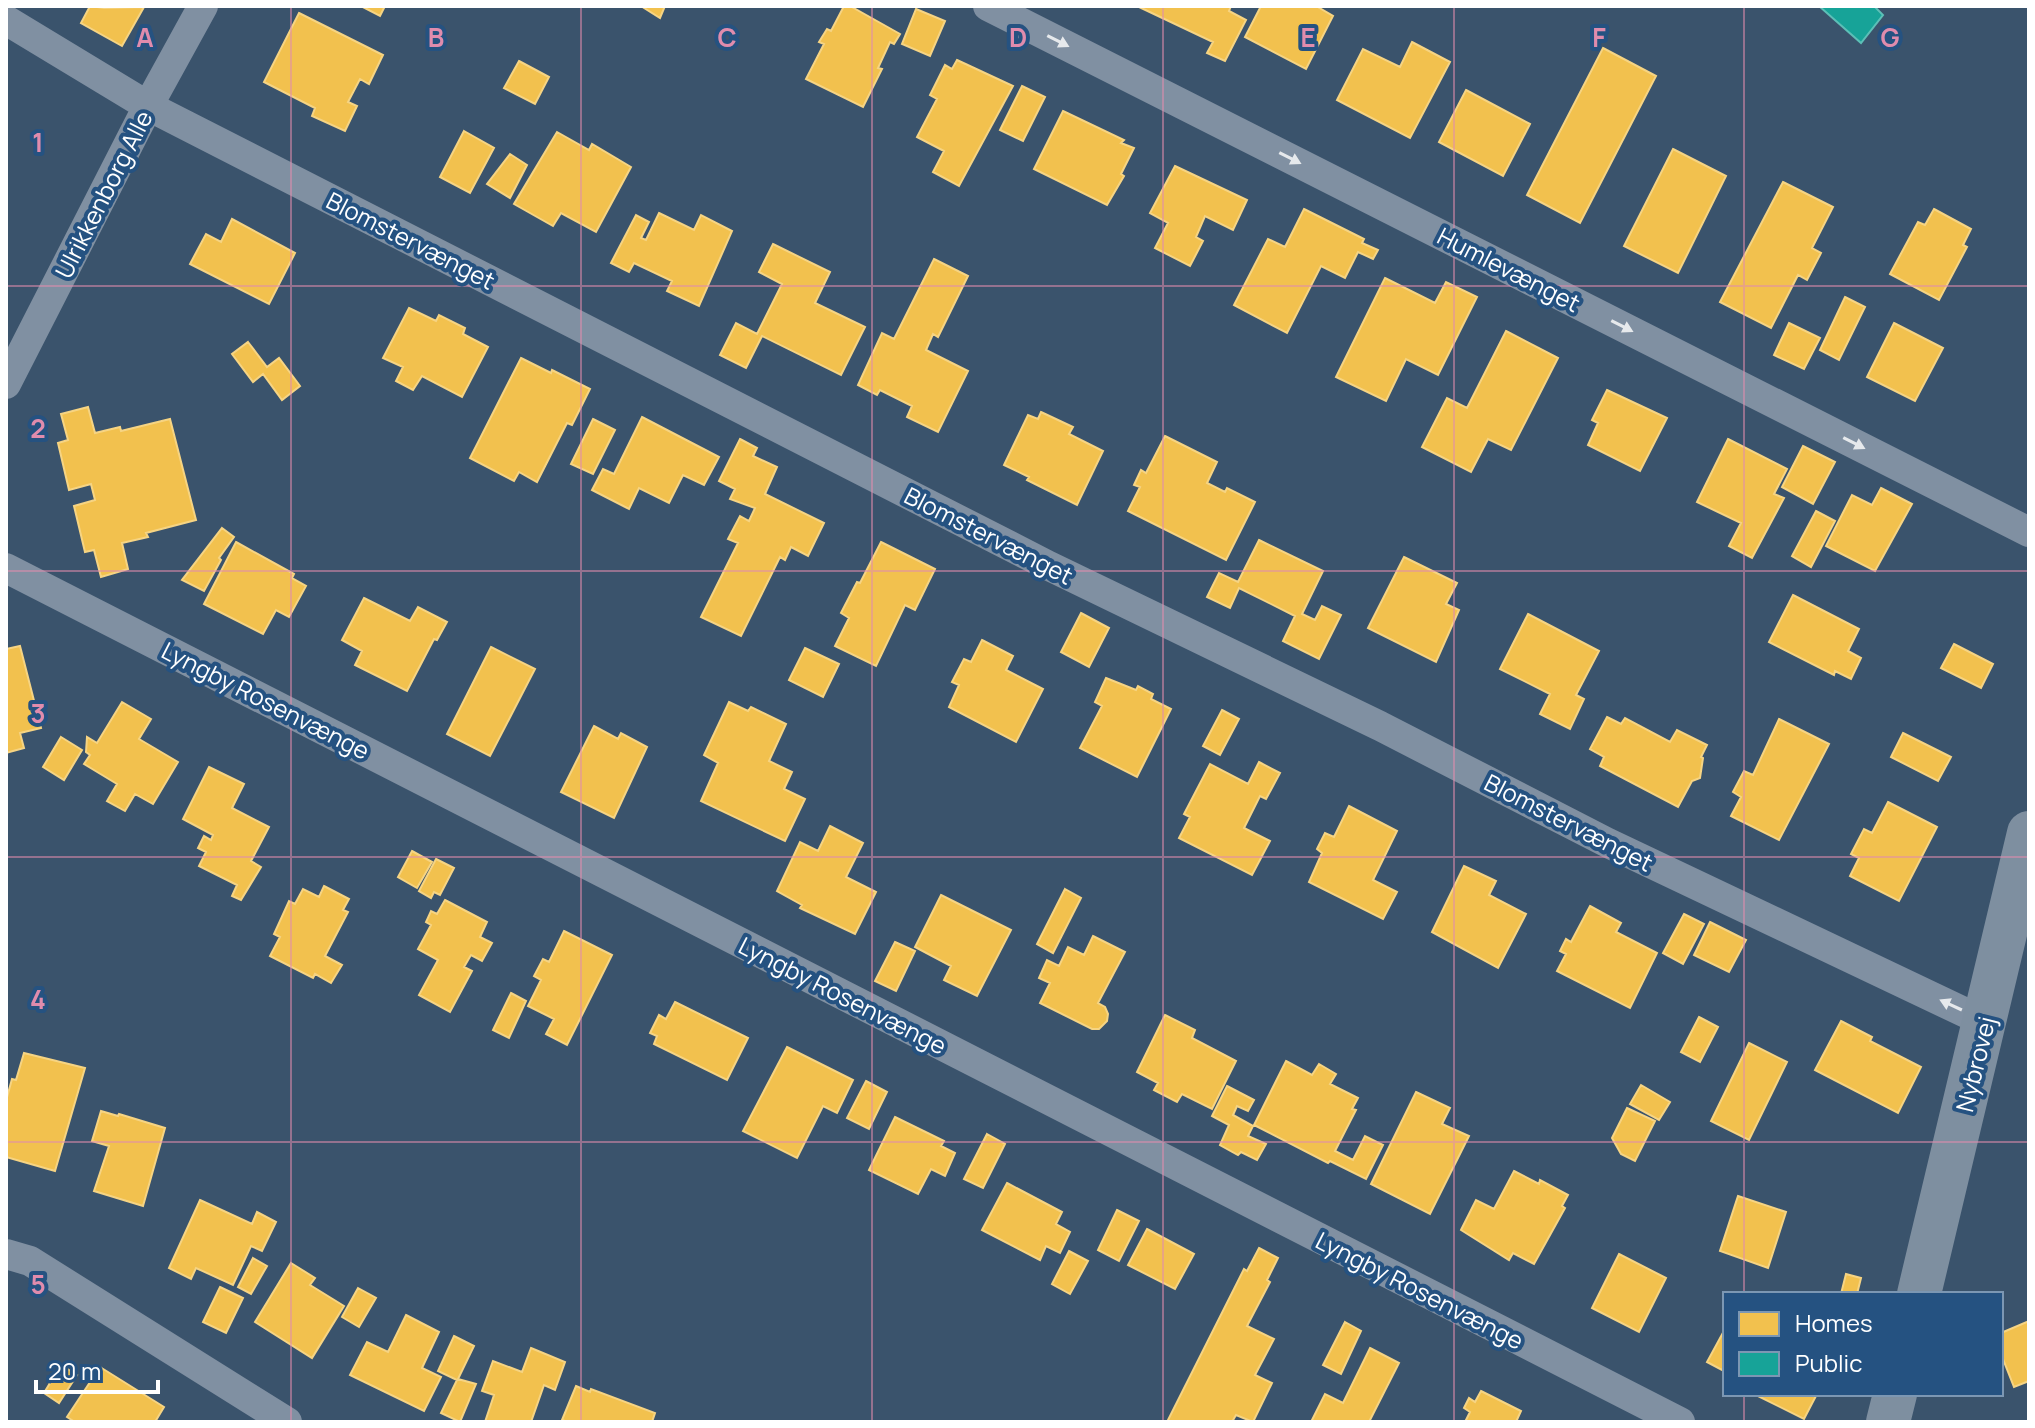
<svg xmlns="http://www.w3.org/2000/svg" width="2035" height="1428" viewBox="0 0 2035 1428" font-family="Manrope,sans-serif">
	<rect width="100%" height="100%" fill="#3a536c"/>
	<path fill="#f2c14e" stroke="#f6d483" stroke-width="2" d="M90 6 104 8 144 7 122 46 81 23Z
		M361 6H385L380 16Z
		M641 6H665L660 18Z
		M844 6H850L900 34 894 44 890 42 878 68 882 69 863 107 806 79 824 44 819 42 827 29 831 31Z
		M1137 6H1231L1229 11 1246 20 1225 61 1207 53 1213 42Z
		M1261 6H1316L1333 16 1306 69 1245 37Z
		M916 9 945 21 930 56 902 44Z
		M299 13 383 55 369 84 360 79 348 102 357 106 345 131 312 116 315 108 264 82Z
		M1412 42 1450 62 1410 138 1337 100 1363 49 1400 67Z
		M1603 48 1656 76 1580 223 1527 195Z
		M957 60 1013 86 959 186 933 172 944 151 917 137 937 99 930 95 945 65 952 69Z
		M519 61 549 77 535 104 504 88Z
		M1022 86 1045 97 1023 141 1000 130Z
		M1466 90 1530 124 1503 176 1439 142Z
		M1063 111 1124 140 1121 143 1134 148 1121 174 1124 176 1107 205 1034 169Z
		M464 131 494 148 470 193 440 177Z
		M557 132 589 150 592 144 631 167 596 232 561 213 553 226 514 204Z
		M1673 149 1726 176 1678 273 1624 246Z
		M510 154 527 165 510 198 487 184Z
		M1175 166 1247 200 1233 230 1205 216 1196 237 1203 241 1190 266 1155 248 1168 223 1150 213Z
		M1783 182 1833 207 1812 248 1821 253 1807 280 1798 275 1771 328 1720 302Z
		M1304 209 1364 239 1362 243 1378 250 1373 259 1358 252 1345 278 1321 266 1287 333 1234 305 1268 239 1285 247Z
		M1934 209 1971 229 1963 245 1967 247 1939 300 1890 274 1918 222 1925 225Z
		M659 213 694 230 701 215 732 231 699 306 667 291 672 281 634 263 629 272 611 263 636 215 649 222 641 238 646 240Z
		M232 219 295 253 269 304 190 264 206 234 221 242Z
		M773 244 830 272 815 303 865 327 841 375 762 336 746 368 720 355 736 323 757 334 782 284 759 272Z
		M934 259 968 276 938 337 933 334 926 350 968 371 938 432 907 417 912 406 880 390 877 395 858 385 882 333 894 339Z
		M1385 278 1435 303 1446 282 1477 297 1438 375 1406 359 1386 401 1336 377Z
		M1845 297 1865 307 1839 360 1820 350Z
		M409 308 436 321 439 315 465 328 463 334 488 347 462 397 422 376 413 390 396 381 403 367 383 358Z
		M1789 323 1820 338 1804 369 1774 355Z
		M1894 323 1943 348 1915 401 1867 377Z
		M1506 331 1558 358 1511 450 1488 439 1471 472 1422 447 1447 398 1467 408Z
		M248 342 267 367 279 358 300 386 282 400 263 374 253 382 232 354Z
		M521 358 551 373 552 370 590 389 572 425 567 423 537 482 519 472 514 481 470 458Z
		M1607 390 1667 418 1640 471 1588 445 1598 423 1592 420Z
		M88 407 95 433 120 427 121 431 170 419 196 520 146 533 148 537 122 543 128 569 101 577 94 550 85 552 74 506 95 500 91 484 69 490 58 443 68 440 61 414Z
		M1041 412 1073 427 1069 434 1103 451 1077 505 1027 480 1029 477 1004 465 1028 415 1038 419Z
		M642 417 719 457 704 485 683 475 669 503 639 488 629 509 592 490 603 469 614 474Z
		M593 419 615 430 593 474 571 464Z
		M1165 436 1217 462 1207 483 1225 492 1227 488 1255 502 1226 560 1128 511 1140 487 1134 485 1141 470 1146 473Z
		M740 439 757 448 753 456 777 467 765 494 824 523 808 556 791 547 785 560 780 557 741 636 701 617 738 543 728 539 740 516 749 521 755 508 730 499 735 489 719 481Z
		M1728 439 1787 469 1774 494 1784 498 1752 558 1729 546 1741 523 1697 502Z
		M1803 446 1835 462 1813 504 1782 487Z
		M1881 488 1912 504 1875 571 1826 546 1852 495 1872 505Z
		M1816 511 1835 521 1811 567 1792 556Z
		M222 528 234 537 219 558 221 560 204 591 182 580Z
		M1259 540 1323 571 1302 614 1315 620 1322 606 1341 615 1319 659 1283 641 1295 616 1239 588 1230 608 1207 597 1219 573 1238 582Z
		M236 542 294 574 292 578 306 586 289 617 276 610 263 634 204 604Z
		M881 542 935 569 915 610 905 605 876 666 835 646 849 618 841 613 857 582 860 583Z
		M1404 557 1457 583 1446 604 1459 610 1436 662 1368 628Z
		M1793 595 1859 629 1848 651 1861 658 1851 679 1835 671 1834 675 1769 642Z
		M364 598 410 621 418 607 447 622 437 640 434 639 407 691 355 665 362 651 342 640Z
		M1081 613 1109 628 1089 667 1061 652Z
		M1528 614 1599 651 1576 695 1584 699 1570 729 1540 714 1550 694 1500 669Z
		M982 640 1013 656 1006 670 1043 689 1016 742 949 707 959 685 952 682 964 659 971 662Z
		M1954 644 1993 664 1981 688 1941 668Z
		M20 646 41 728 20 733 24 748 6 753V649Z
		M491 647 535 669 490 756 447 734Z
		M805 648 839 664 823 697 789 680Z
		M1106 678 1136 690 1138 686 1153 694 1151 699 1171 709 1137 777 1080 748 1102 706 1095 702Z
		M122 702 151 719 139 739 178 762 153 804 135 794 125 811 107 801 117 784 84 764 90 755 86 752 87 737 97 743Z
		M729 702 748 711 751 707 786 724 769 761 792 772 784 789 805 799 785 841 701 801 718 763 704 755Z
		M1222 710 1239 719 1220 755 1203 746Z
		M1607 717 1621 724 1625 718 1670 742 1677 730 1707 745 1701 757 1703 758 1700 778 1692 781 1678 807 1600 766 1604 757 1590 749Z
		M1779 719 1829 744 1779 840 1731 816 1741 797 1733 792 1744 771 1753 775Z
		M594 726 618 739 621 733 647 747 614 818 561 792Z
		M1903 733 1951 757 1938 781 1891 757Z
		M61 737 82 750 64 780 43 767Z
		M1259 762 1280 773 1266 799 1260 796 1244 828 1270 841 1252 875 1179 838 1190 817 1184 814 1210 764 1248 784Z
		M209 767 244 784 232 808 269 827 251 861 261 867 241 900 232 896 237 885 199 866 206 852 198 848 204 836 211 840 213 835 183 819Z
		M1888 802 1937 827 1899 901 1850 876 1859 858 1851 854 1864 829 1872 833Z
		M1349 806 1397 831 1373 880 1397 892 1383 919 1309 882 1322 853 1317 849 1325 833 1334 837Z
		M830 826 863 843 846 877 876 892 855 934 800 908 802 905 777 891 800 842 818 851Z
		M412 851 432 862 417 888 398 877Z
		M436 859 454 868 440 895 434 892 431 898 419 891Z
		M1464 866 1496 881 1489 895 1526 914 1498 968 1432 932Z
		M324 886 349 899 343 910 348 912 325 956 342 965 331 983 315 974 313 978 270 956 280 937 274 934 289 901 295 904 303 889 319 897Z
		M1065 889 1081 898 1053 953 1037 944Z
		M941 895 1011 930 977 996 944 980 951 966 915 947Z
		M445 900 487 922 480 937 492 943 482 961 471 955 464 967 472 971 450 1012 419 995 438 960 418 949 431 925 426 922 431 911 437 914Z
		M1590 906 1621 923 1616 932 1657 953 1630 1008 1557 971 1566 954 1560 951 1566 939 1571 942Z
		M1684 914 1704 924 1683 964 1663 953Z
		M1710 922 1746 940 1729 972 1694 955Z
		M564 931 612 955 567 1045 546 1034 554 1019 528 1006 541 980 534 976 543 959 549 962Z
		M1093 936 1125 952 1098 1003 1105 1007 1108 1014 1107 1021 1099 1029H1092L1040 1003 1050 983 1039 978 1047 960 1059 966 1068 947 1084 955Z
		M895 942 915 951 896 991 875 981Z
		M511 993 526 1001 509 1038 493 1030Z
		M675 1002 748 1038 727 1080 654 1044 657 1036 650 1033 659 1015 666 1019Z
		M1165 1015 1195 1030 1192 1038 1236 1061 1212 1109 1182 1094 1177 1102 1154 1090 1158 1083 1137 1072Z
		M1699 1017 1718 1027 1700 1062 1681 1052Z
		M1841 1021 1872 1037 1870 1041 1921 1067 1898 1113 1815 1070Z
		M1749 1043 1787 1062 1749 1140 1711 1121Z
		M787 1047 853 1080 837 1113 823 1106 797 1158 743 1131Z
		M24 1053 85 1068 55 1171 6 1157V1101L12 1079 16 1080Z
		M1286 1061 1312 1075 1319 1064 1336 1074 1330 1084 1358 1098 1352 1109 1356 1110 1335 1151 1353 1160 1365 1136 1383 1145 1366 1179 1330 1161 1328 1163 1254 1125Z
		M866 1081 887 1092 869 1129 847 1118Z
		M1641 1085 1670 1102 1659 1120 1630 1104Z
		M1227 1086 1254 1100 1248 1111 1237 1106 1233 1115 1253 1126 1248 1136 1266 1144 1257 1160 1241 1152 1238 1155 1220 1145 1229 1125 1212 1116Z
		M1416 1092 1450 1108 1442 1124 1469 1136 1430 1214 1371 1184Z
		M1627 1108 1655 1121 1635 1161 1621 1154 1612 1138Z
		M101 1111 118 1116 119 1114 165 1128 143 1206 94 1191 109 1146 92 1141Z
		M895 1117 944 1141 941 1146 955 1153 945 1176 931 1169 918 1194 869 1170Z
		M987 1134 1005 1144 983 1188 964 1179Z
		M1514 1171 1539 1184 1540 1180 1568 1195 1562 1206 1565 1208 1534 1264 1513 1253 1509 1260 1461 1230 1476 1200 1494 1209Z
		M1007 1183 1062 1212 1056 1224 1070 1232 1060 1253 1046 1246 1040 1260 982 1230Z
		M1738 1196 1786 1212 1768 1268 1720 1251Z
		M200 1200 252 1224 257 1212 276 1222 262 1251 251 1246 233 1285 196 1268 191 1279 169 1268Z
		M1117 1210 1139 1221 1119 1261 1098 1250Z
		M1147 1229 1194 1254 1175 1289 1128 1265Z
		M1259 1248 1278 1258 1267 1280 1270 1282 1247 1326 1274 1339 1255 1375 1272 1383 1253 1422 1236 1415 1232 1422H1167L1244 1269 1247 1271Z
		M1069 1251 1088 1261 1070 1294 1052 1284Z
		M1619 1254 1666 1278 1639 1332 1592 1308Z
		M253 1258 267 1266 251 1294 238 1287Z
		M291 1263 315 1278 310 1285 344 1306 312 1358 255 1322Z
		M1846 1274 1861 1278 1857 1294H1841Z
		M220 1287 243 1298 226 1333 203 1322Z
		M358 1288 376 1298 359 1327 342 1317Z
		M406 1315 439 1332 422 1368 441 1377 424 1411 350 1375 367 1342 388 1352Z
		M2029 1321V1381L2014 1387 2001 1354V1333Z
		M1345 1322 1361 1331 1341 1374 1323 1365Z
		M1725 1329V1368L1724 1371 1707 1362Z
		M454 1336 474 1346 458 1379 476 1384 460 1422 441 1413 457 1380 438 1371Z
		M531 1348 565 1362 555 1390 544 1385 531 1422H485L494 1395 482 1391 493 1361 522 1372Z
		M1370 1348 1399 1363 1369 1422H1311L1325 1394 1343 1403Z
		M61 1365 77 1375 59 1403 44 1393Z
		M100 1367 164 1407 155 1422H75L67 1417Z
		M576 1386 590 1392 591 1389 655 1413 652 1422H568L562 1420Z
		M1481 1391 1521 1411 1516 1422H1465L1470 1412 1464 1408 1469 1398 1475 1402Z
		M1754 1394H1817L1804 1419Z"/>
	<path fill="#17a398" stroke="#5dbfb7" stroke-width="2" d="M1819 6H1874L1883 15 1861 43Z"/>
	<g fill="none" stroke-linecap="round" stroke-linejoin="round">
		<path stroke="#8090a2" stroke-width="30" d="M988 6 2029 532
			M6 20 148 106 1047 565 1380 726 1608 843 1985 1022
			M6 384 148 106 203 6
			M6 568 1680 1422
			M6 1254 30 1261 287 1422"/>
		<path stroke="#7e8fa0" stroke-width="44" d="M1919 1294 2029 833
			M1888 1422 1895 1394"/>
	</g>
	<defs><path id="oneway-solid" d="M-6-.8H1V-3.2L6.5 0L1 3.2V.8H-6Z" transform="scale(2)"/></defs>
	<g fill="#e6e9ec">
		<use href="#oneway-solid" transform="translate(1058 41) rotate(27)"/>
		<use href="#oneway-solid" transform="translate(1290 158) rotate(27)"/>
		<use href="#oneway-solid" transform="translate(1622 326) rotate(27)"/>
		<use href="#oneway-solid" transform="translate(1854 443) rotate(27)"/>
		<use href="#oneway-solid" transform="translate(1951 1005) rotate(-155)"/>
	</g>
	<path fill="none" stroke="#e08cad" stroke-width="2" stroke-opacity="0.55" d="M291 6V1422M581 6V1422M872 6V1422M1163 6V1422M1454 6V1422M1744 6V1294M6 286H2029M6 571H2029M6 857H2029M6 1142H2029M1744 1394V1422"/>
	<g text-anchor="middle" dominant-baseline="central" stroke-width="8" stroke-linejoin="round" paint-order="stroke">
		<g font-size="24" fill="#fff" stroke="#255281">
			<text transform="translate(103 194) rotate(-63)">Ulrikkenborg Alle</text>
			<text transform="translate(411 240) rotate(27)">Blomstervænget</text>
			<text transform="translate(1509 269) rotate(27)">Humlevænget</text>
			<text transform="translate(989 535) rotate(27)">Blomstervænget</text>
			<text transform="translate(266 700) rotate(27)">Lyngby Rosenvænge</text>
			<text transform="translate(1569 822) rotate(27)">Blomstervænget</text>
			<text transform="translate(843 995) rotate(27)">Lyngby Rosenvænge</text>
			<text transform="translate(1975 1064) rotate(-76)">Nybrovej</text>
			<text transform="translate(1420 1290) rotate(27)">Lyngby Rosenvænge</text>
		</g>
	</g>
	<g font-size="26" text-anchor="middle" font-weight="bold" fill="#e08cad" stroke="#255281" stroke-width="8" stroke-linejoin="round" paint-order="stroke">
		<text x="145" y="47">A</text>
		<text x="436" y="47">B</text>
		<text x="727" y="47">C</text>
		<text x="1018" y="47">D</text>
		<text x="1308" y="47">E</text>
		<text x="1599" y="47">F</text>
		<text x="1890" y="47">G</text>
		<text x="38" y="152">1</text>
		<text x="38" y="438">2</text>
		<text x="38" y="723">3</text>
		<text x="38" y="1009">4</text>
		<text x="38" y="1294">5</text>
	</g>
	<rect width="2035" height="1428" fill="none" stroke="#ffffff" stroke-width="16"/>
	<rect x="1723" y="1292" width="280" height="104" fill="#255281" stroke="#7c97b3" stroke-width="2"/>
	<rect x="1739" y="1312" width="40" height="24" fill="#f2c14e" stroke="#7c97b3" stroke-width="2"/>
	<text x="1795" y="1332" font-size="24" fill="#ffffff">Homes</text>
	<rect x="1739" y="1352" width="40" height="24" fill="#17a398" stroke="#7c97b3" stroke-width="2"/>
	<text x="1795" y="1372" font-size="24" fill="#ffffff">Public</text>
	<path d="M36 1380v12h122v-12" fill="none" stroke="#ffffff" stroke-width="4"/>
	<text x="48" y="1380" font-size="24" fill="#ffffff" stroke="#255281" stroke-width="6" paint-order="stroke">20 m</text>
</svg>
